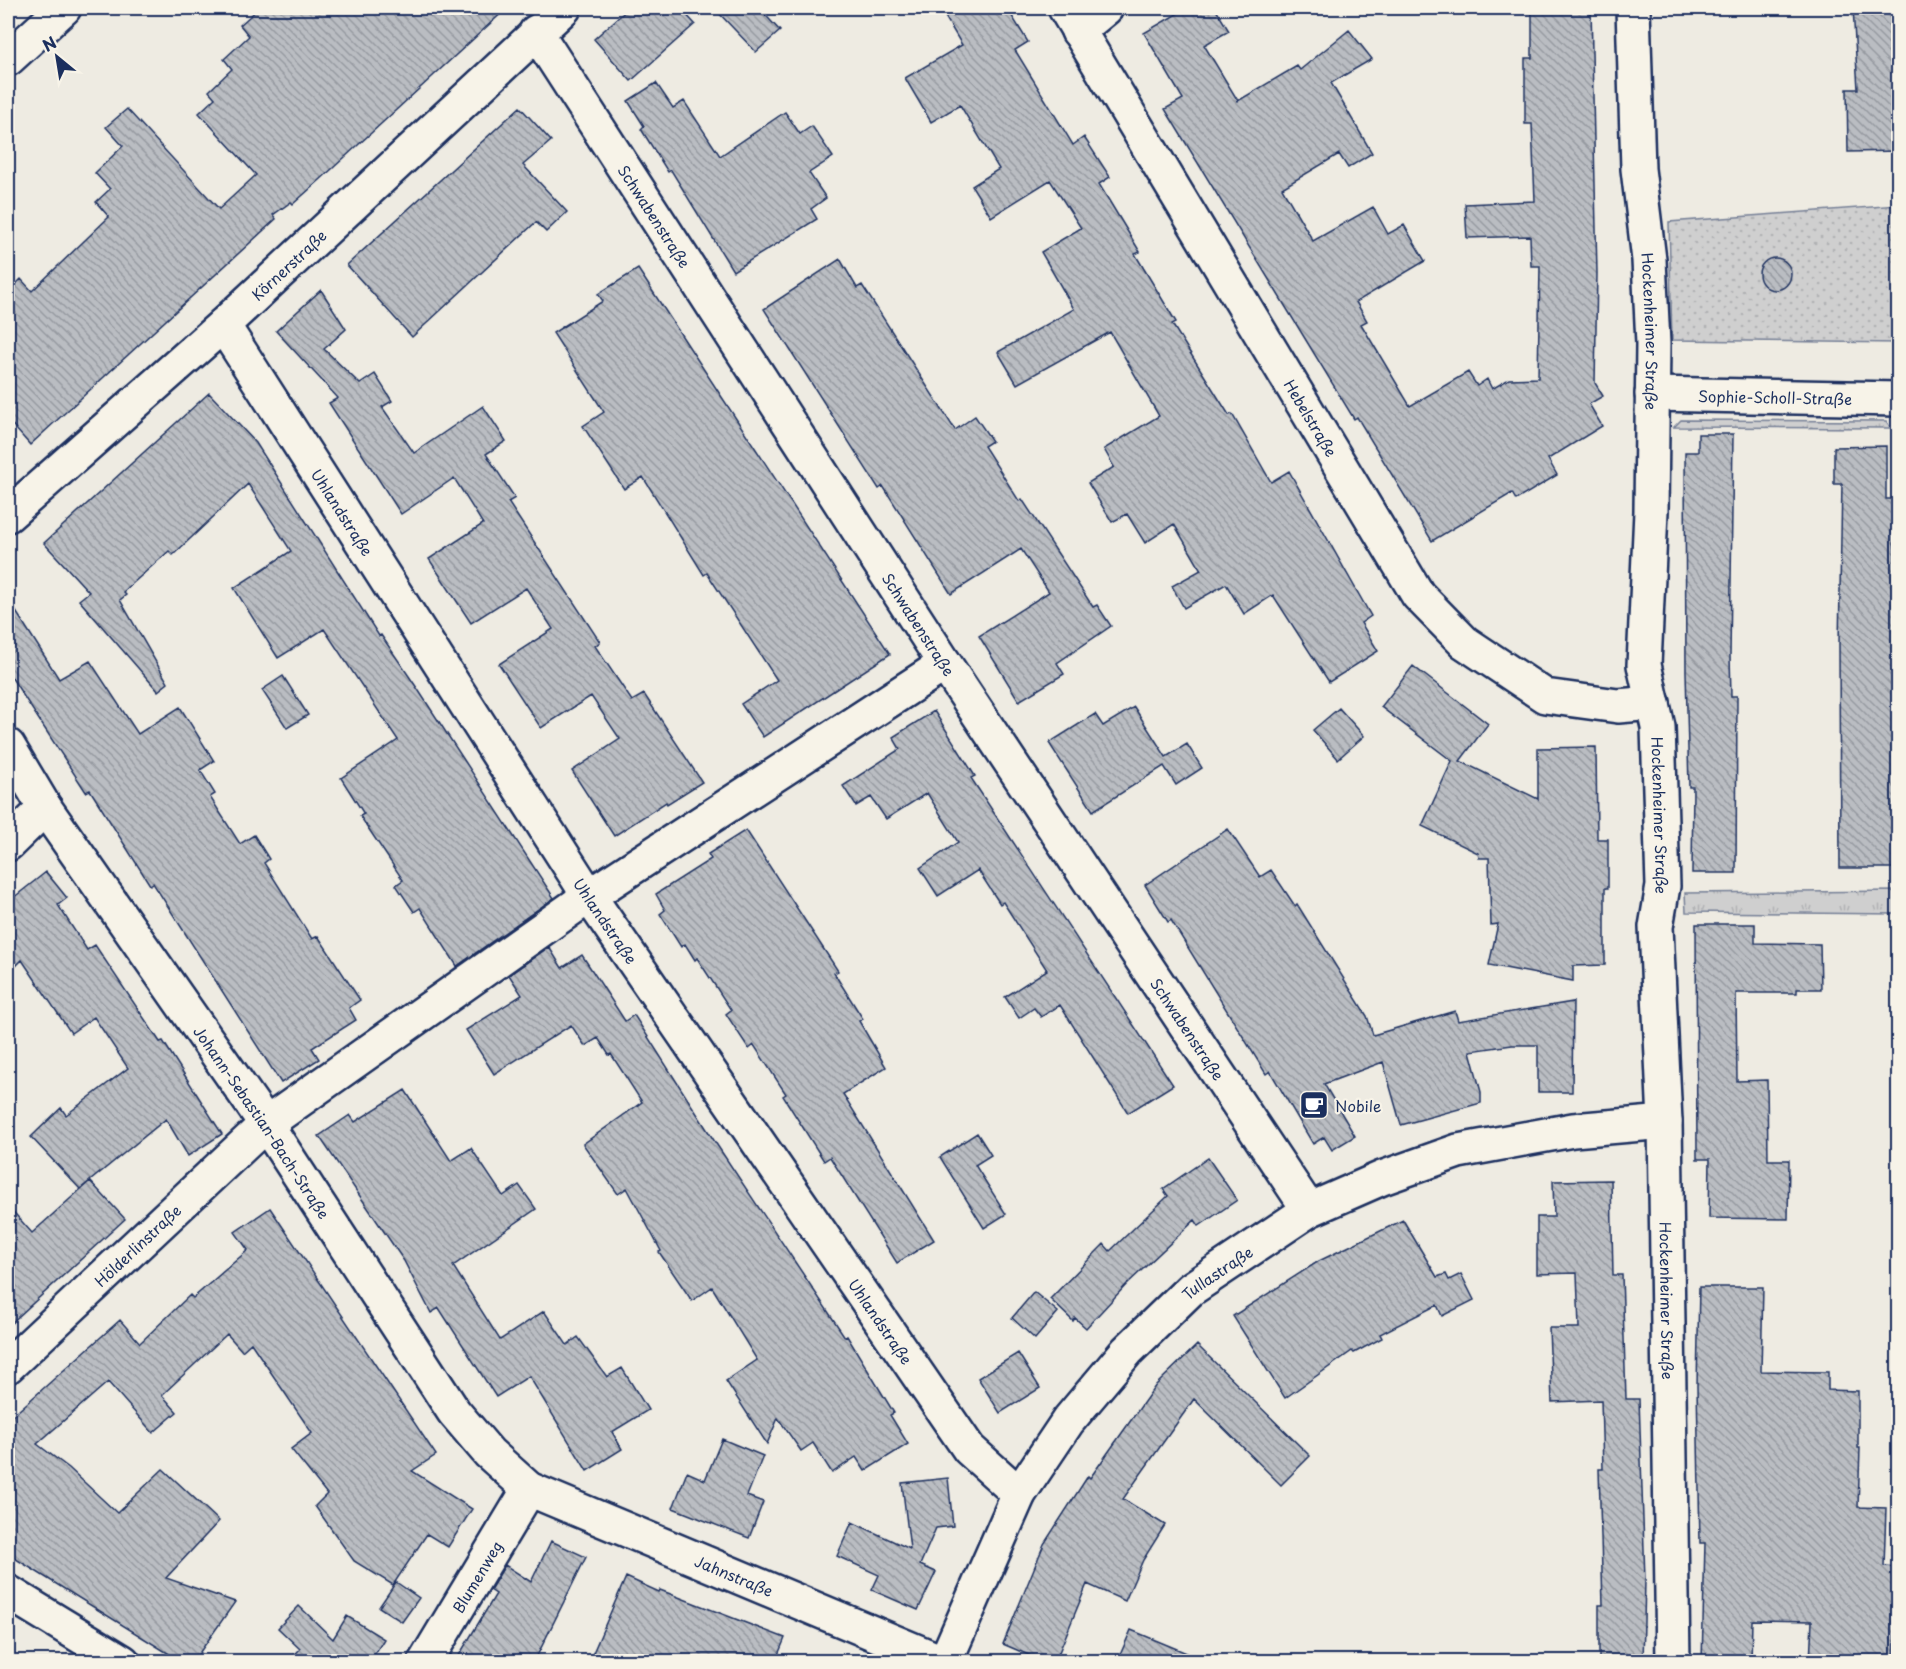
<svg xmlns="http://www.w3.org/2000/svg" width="1906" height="1669" viewBox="0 0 1906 1669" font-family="'Playpen Sans',sans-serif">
	<defs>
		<pattern id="grass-tufts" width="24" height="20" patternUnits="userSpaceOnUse" patternTransform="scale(1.5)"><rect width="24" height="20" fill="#cfcfcf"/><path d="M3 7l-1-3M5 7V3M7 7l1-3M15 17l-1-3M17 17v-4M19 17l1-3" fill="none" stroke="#b1b2b4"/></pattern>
		<pattern id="park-dots" width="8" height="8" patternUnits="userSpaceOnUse" patternTransform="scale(1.5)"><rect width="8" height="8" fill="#cfcfcf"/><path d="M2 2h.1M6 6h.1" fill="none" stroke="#b1b2b4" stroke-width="1.8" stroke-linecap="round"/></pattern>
		<pattern id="building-back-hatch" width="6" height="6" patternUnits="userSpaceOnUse" patternTransform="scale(1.5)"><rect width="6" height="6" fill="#babdc2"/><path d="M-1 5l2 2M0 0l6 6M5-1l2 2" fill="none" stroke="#969aa1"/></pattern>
	</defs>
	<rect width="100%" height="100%" fill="#eeebe2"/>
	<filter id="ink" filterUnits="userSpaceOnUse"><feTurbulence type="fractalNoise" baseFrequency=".0167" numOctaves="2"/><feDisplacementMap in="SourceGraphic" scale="12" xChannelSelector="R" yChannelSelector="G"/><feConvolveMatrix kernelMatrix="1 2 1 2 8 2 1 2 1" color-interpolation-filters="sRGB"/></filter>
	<g filter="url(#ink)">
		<path fill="url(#grass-tufts)" stroke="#757f96" stroke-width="1.5" d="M1681 420 1886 421 1891 428 1674 427Z
			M1898 891V914L1686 912 1685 893Z"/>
		<path fill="url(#park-dots)" stroke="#757f96" stroke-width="1.5" d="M1898 205V343L1672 340 1669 222Z"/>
		<path fill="url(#building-back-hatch)" stroke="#1b2f5e" stroke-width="1.5" d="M259 8H507L320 180 293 204 291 202 273 215 276 219 30 445 8 420V292L21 279 32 291 109 217 96 202 110 189 95 173 123 146 106 127 127 109 219 209 256 175 199 113 215 98 209 91 232 69 224 59 249 36 240 25Z
			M629 8H680L695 24 631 81 594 39Z
			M714 8H759L780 31 756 52Z
			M940 8H1007L1028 42 1015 50 1073 145 1084 137 1110 177 1099 184 1140 252 1135 254 1176 322 1172 324 1229 415 1232 414 1271 482 1289 471 1371 616 1361 623 1378 651 1329 682 1273 595 1244 614 1226 584 1184 608 1172 586 1201 570 1174 524 1145 543 1127 514 1112 522 1088 483 1114 467 1104 449 1159 416 1110 332 1017 384 998 352 1074 309 1041 252 1081 228 1050 180 991 217 972 186 999 169 960 105 931 122 905 78 962 45Z
			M1187 8H1215L1229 31 1204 45 1238 101 1297 66 1300 70 1349 30 1372 59 1331 83 1372 153 1348 168 1339 154 1282 188 1313 241 1373 207 1388 234 1404 225 1425 261 1356 302 1367 321 1361 324 1410 406 1468 372 1477 386 1487 379 1492 389 1509 379 1538 378 1540 266H1531L1530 236 1467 238 1465 204 1535 201 1532 124H1525V58H1532V8H1591L1597 273 1595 383 1603 396 1589 404 1602 426 1548 459 1557 475 1516 500 1512 493 1432 541 1357 417 1354 419 1165 109 1183 99 1144 33Z
			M1853 8H1899V151L1848 152 1847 89H1858Z
			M656 83 673 108 684 101 720 156 785 112 800 134 812 126 833 157 809 173 826 198 811 209 817 219 733 271 671 170 668 172 641 129 644 126 628 101Z
			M520 107 551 141 523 165 567 212 546 232 536 222 412 337 347 265Z
			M1759 274a16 16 0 1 1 32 0a16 16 0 1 1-32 0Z
			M840 259 857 288 862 285 955 430 975 416 992 441 984 446 1019 501 1022 499 1093 607 1097 605 1111 626 1057 663 1064 674 1019 701 979 636 1049 592 1021 549 951 594 883 486 879 489 764 309Z
			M638 269 890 654 763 737 741 704 777 680 707 573 704 575 643 477 624 489 583 426 604 412 553 333 603 301 598 294Z
			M321 290 346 329 324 349 360 384 375 374 392 401 382 407 414 453 483 406 506 441 486 454 515 498 508 502 600 642 595 646 632 701 644 694 702 782 667 804 666 802 614 836 572 771 620 739 591 696 541 728 499 664 553 629 526 588 471 623 429 559 483 524 454 478 401 514 329 403 338 398 276 331Z
			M209 393 256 443 379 636 381 635 417 688 554 898 457 966 420 908 414 912 396 885 403 880 360 816 364 814 341 778 398 740 324 629 278 658 234 588 291 551 248 484 173 555 169 551 123 592 126 595 120 600 168 683 158 691 79 600 89 592 44 543Z
			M1698 434H1733L1730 656 1731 696H1737L1736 873H1692L1693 787H1689L1686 672 1685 452H1698Z
			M1886 446V499H1892L1895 554 1896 868H1840L1839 644 1842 484H1834V447Z
			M8 599 59 679 90 661 138 734 180 707 214 761 200 770 215 794 210 797 240 844 254 835 269 859 264 863 312 939 318 936 360 1000 349 1008 356 1020 312 1048 319 1059 281 1083 153 883 150 885 90 790 86 792 8 672Z
			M1413 666 1488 724 1460 761 1538 799V748L1596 747 1597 839H1608V888H1605V965L1573 966V981L1489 965 1498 924 1491 925 1489 858H1479L1478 853 1422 826 1452 761 1381 707Z
			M283 676 308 715 287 728 262 690Z
			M1134 707 1166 757 1187 744 1202 768 1176 785 1164 766 1093 811 1049 743 1095 714 1103 726Z
			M1339 708 1364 736 1338 759 1313 730Z
			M934 711 975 776 971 778 1173 1085 1128 1113 1060 1005 1041 1017 1034 1008 1019 1018 1005 997 1047 970 1003 902 1000 904 978 870 938 896 920 868 958 842 927 793 886 819 871 797 856 806 843 786 900 749 893 737Z
			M1228 829 1260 877 1271 870 1295 906 1297 904 1367 1016 1373 1035 1455 1011 1458 1021 1573 1002 1572 1092H1538V1045H1512L1470 1051 1481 1092V1103L1401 1125 1383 1062 1324 1084 1355 1136 1332 1150 1324 1137 1313 1144 1270 1071 1266 1074 1171 920 1168 922 1145 885Z
			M746 830 838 971 834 973 863 1019 859 1021 886 1067 843 1094 934 1240 897 1263 830 1157 824 1161 783 1096 786 1094 754 1045 749 1049 726 1014 731 1010 697 958 695 960 685 944 681 947 660 914 665 910 656 894 711 859 708 854Z
			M46 872 67 898 58 905 87 950 95 945 160 1042 163 1041 222 1134 188 1156 166 1119 80 1189 31 1137 61 1108 66 1115 128 1068 94 1017 71 1033 22 960 8 974V902Z
			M1696 924H1755V943L1820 944 1821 989H1797V993H1736L1737 1081 1767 1080 1768 1160H1789L1788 1219 1709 1218 1710 1159H1697Z
			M549 947 562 968 582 955 625 1021 634 1015 715 1142 845 1337 847 1336 894 1413 890 1415 908 1444 865 1471 856 1457 832 1473 813 1443 801 1451 778 1418 767 1444 726 1381 757 1360 712 1287 692 1301 659 1252 661 1251 627 1188 618 1194 583 1144 642 1102 611 1054 609 1055 598 1038 585 1046 571 1025 494 1074 466 1030 522 995 509 975Z
			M405 1090 451 1161 471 1148 503 1196 519 1185 536 1209 453 1266 500 1340 544 1311 567 1345 578 1337 607 1377 622 1368 648 1410 612 1432 622 1449 587 1471 529 1376 496 1397 439 1308 431 1313 404 1261 319 1136 350 1115 355 1122Z
			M977 1133 991 1155 975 1165 1006 1214 984 1228 940 1157Z
			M1208 1158 1237 1200 1199 1226 1195 1220 1127 1284 1086 1328 1075 1318 1073 1321 1050 1299 1104 1244 1110 1251 1168 1196 1163 1189Z
			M1611 1180 1613 1275H1622L1626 1399H1639L1645 1580 1643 1662H1599V1605H1603L1599 1469H1603L1601 1400 1552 1402 1549 1328H1579L1577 1273 1537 1274V1217H1554L1553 1181Z
			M90 1181 125 1219 8 1326V1206L32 1233Z
			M270 1208 436 1455 412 1471 472 1509 448 1547 427 1534 393 1585 354 1561 315 1506 327 1494 291 1449 312 1433 251 1343 242 1351 227 1334 162 1395 177 1412 153 1433 108 1382 37 1444 69 1468 117 1513 163 1469 219 1521 166 1578 235 1602 193 1662H182L8 1554V1420L120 1320 140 1343 190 1295 193 1298 248 1250 235 1232Z
			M1403 1220 1437 1277 1446 1274 1449 1280 1461 1274 1474 1300 1442 1316 1437 1305 1380 1334 1382 1338 1354 1353 1352 1351 1285 1398 1233 1316 1319 1261Z
			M1699 1287H1763L1761 1371 1828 1372V1390L1858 1391V1448H1860L1858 1507 1886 1508 1884 1566 1897 1567 1894 1662H1810L1812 1621 1752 1620 1751 1662H1702L1705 1543H1700L1697 1386Z
			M1034 1292 1058 1312 1035 1339 1012 1318Z
			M1197 1345 1310 1456 1281 1485 1194 1399 1123 1499 1165 1525 1143 1560 1125 1601 1087 1584 1055 1662H1045L1003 1644 1044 1544 1088 1476 1090 1478 1156 1385Z
			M1018 1353 1040 1388 1000 1413 978 1378Z
			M722 1439 763 1456 747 1496 763 1502 749 1538 673 1508 687 1472 705 1480Z
			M948 1478 953 1526 936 1528 920 1565 936 1572 918 1610 872 1590 879 1575 837 1556 852 1522 910 1549 902 1483Z
			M551 1541 586 1557 534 1662H455L496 1594 490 1590 505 1565 531 1582Z
			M626 1577 659 1592 660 1590 785 1638 775 1662H589Z
			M396 1582 419 1598 402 1622 379 1607Z
			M299 1606 333 1639 347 1616 384 1639 370 1662H288L300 1649 278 1628Z
			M1131 1630 1206 1661V1662H1117Z"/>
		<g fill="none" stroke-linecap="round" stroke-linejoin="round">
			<g stroke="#1b2f5e" stroke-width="38">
				<g id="street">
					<path id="s1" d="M1065 8 1418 595 1464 642 1545 696 1618 706 1653 703"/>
					<path id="s2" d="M1633 8 1638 169 1649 260 1653 344 1651 511 1644 665 1658 727 1663 886 1656 927 1665 1122 1673 1662"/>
					<path d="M1078 31 1106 8"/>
					<path id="s3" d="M536 32 945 664 1309 1210"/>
					<path id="s4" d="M223 325 589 896 969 1449 1019 1494"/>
					<path id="s5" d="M1652 394 1898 399"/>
					<path id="s6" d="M8 515 223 325 564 8"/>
					<path id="s7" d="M8 746 45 808 266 1124 454 1412 489 1453 529 1489 942 1662"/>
					<path d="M8 844 45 808"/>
					<path id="s8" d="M8 1366 266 1124 589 896 945 664"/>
					<path d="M8 1592 123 1662"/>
					<path id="s9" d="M425 1662 529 1489"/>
					<path id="s10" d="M945 1662 1019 1494 1068 1421 1127 1351 1191 1289 1309 1210 1382 1178 1458 1151 1573 1130 1665 1122"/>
				</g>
			</g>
			<g stroke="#1b2f5e" stroke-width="38">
				<path id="secondary" d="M8 59 64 8"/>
			</g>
			<use href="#street" stroke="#f7f3e8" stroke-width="33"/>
			<use href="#secondary" stroke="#f7f3e8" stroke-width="33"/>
		</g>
	</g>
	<defs>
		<g id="cafe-square" transform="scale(1.5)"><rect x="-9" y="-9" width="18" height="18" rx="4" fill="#1b2f5e" stroke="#f7f3e8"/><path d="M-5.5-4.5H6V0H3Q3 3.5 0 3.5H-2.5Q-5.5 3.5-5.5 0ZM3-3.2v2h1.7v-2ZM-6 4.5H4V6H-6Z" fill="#fff"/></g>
	</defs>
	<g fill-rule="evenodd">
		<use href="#cafe-square" x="1314" y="1105"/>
	</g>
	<g text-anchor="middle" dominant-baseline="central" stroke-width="4.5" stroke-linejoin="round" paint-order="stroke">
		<g font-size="15" fill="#1b2f5e" stroke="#f7f3e8">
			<text stroke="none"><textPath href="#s3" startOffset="219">Schwabenstraße</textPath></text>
			<text stroke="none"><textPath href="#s6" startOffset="376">Körnerstraße</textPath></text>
			<text stroke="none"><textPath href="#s2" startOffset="324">Hockenheimer Straße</textPath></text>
			<text stroke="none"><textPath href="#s5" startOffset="123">Sophie-Scholl-Straße</textPath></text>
			<text stroke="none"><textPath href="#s1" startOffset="478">Hebelstraße</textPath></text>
			<text stroke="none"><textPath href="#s4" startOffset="222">Uhlandstraße</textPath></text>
			<text stroke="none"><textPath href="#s3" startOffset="705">Schwabenstraße</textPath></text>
			<text stroke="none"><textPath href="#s2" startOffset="810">Hockenheimer Straße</textPath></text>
			<text stroke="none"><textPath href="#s4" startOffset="708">Uhlandstraße</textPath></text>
			<text stroke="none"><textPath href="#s3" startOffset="1191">Schwabenstraße</textPath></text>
			<text stroke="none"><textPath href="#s7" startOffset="454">Johann-Sebastian-Bach-Straße</textPath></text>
			<text stroke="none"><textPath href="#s8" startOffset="177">Hölderlinstraße</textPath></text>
			<text stroke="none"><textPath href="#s10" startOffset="483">Tullastraße</textPath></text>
			<text stroke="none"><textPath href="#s2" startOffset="1296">Hockenheimer Straße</textPath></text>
			<text stroke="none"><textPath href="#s4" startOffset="1194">Uhlandstraße</textPath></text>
			<text stroke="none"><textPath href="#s9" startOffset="100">Blumenweg</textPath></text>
			<text stroke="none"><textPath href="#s7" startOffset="1132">Jahnstraße</textPath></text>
		</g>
		<g font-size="15" fill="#1b2f5e" stroke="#f7f3e8" text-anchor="start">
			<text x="1335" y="1105">Nobile</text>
		</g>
	</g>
	<rect width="1906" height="1669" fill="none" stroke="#f7f3e8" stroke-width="30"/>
	<rect x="15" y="15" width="1876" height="1639" fill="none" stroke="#1b2f5e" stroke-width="2" filter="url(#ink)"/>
	<g transform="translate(57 57) rotate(330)" stroke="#f7f3e8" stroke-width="4.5" paint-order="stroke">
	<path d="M0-4.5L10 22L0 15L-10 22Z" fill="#1b2f5e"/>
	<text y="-9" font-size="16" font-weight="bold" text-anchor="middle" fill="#1b2f5e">N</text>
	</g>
</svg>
